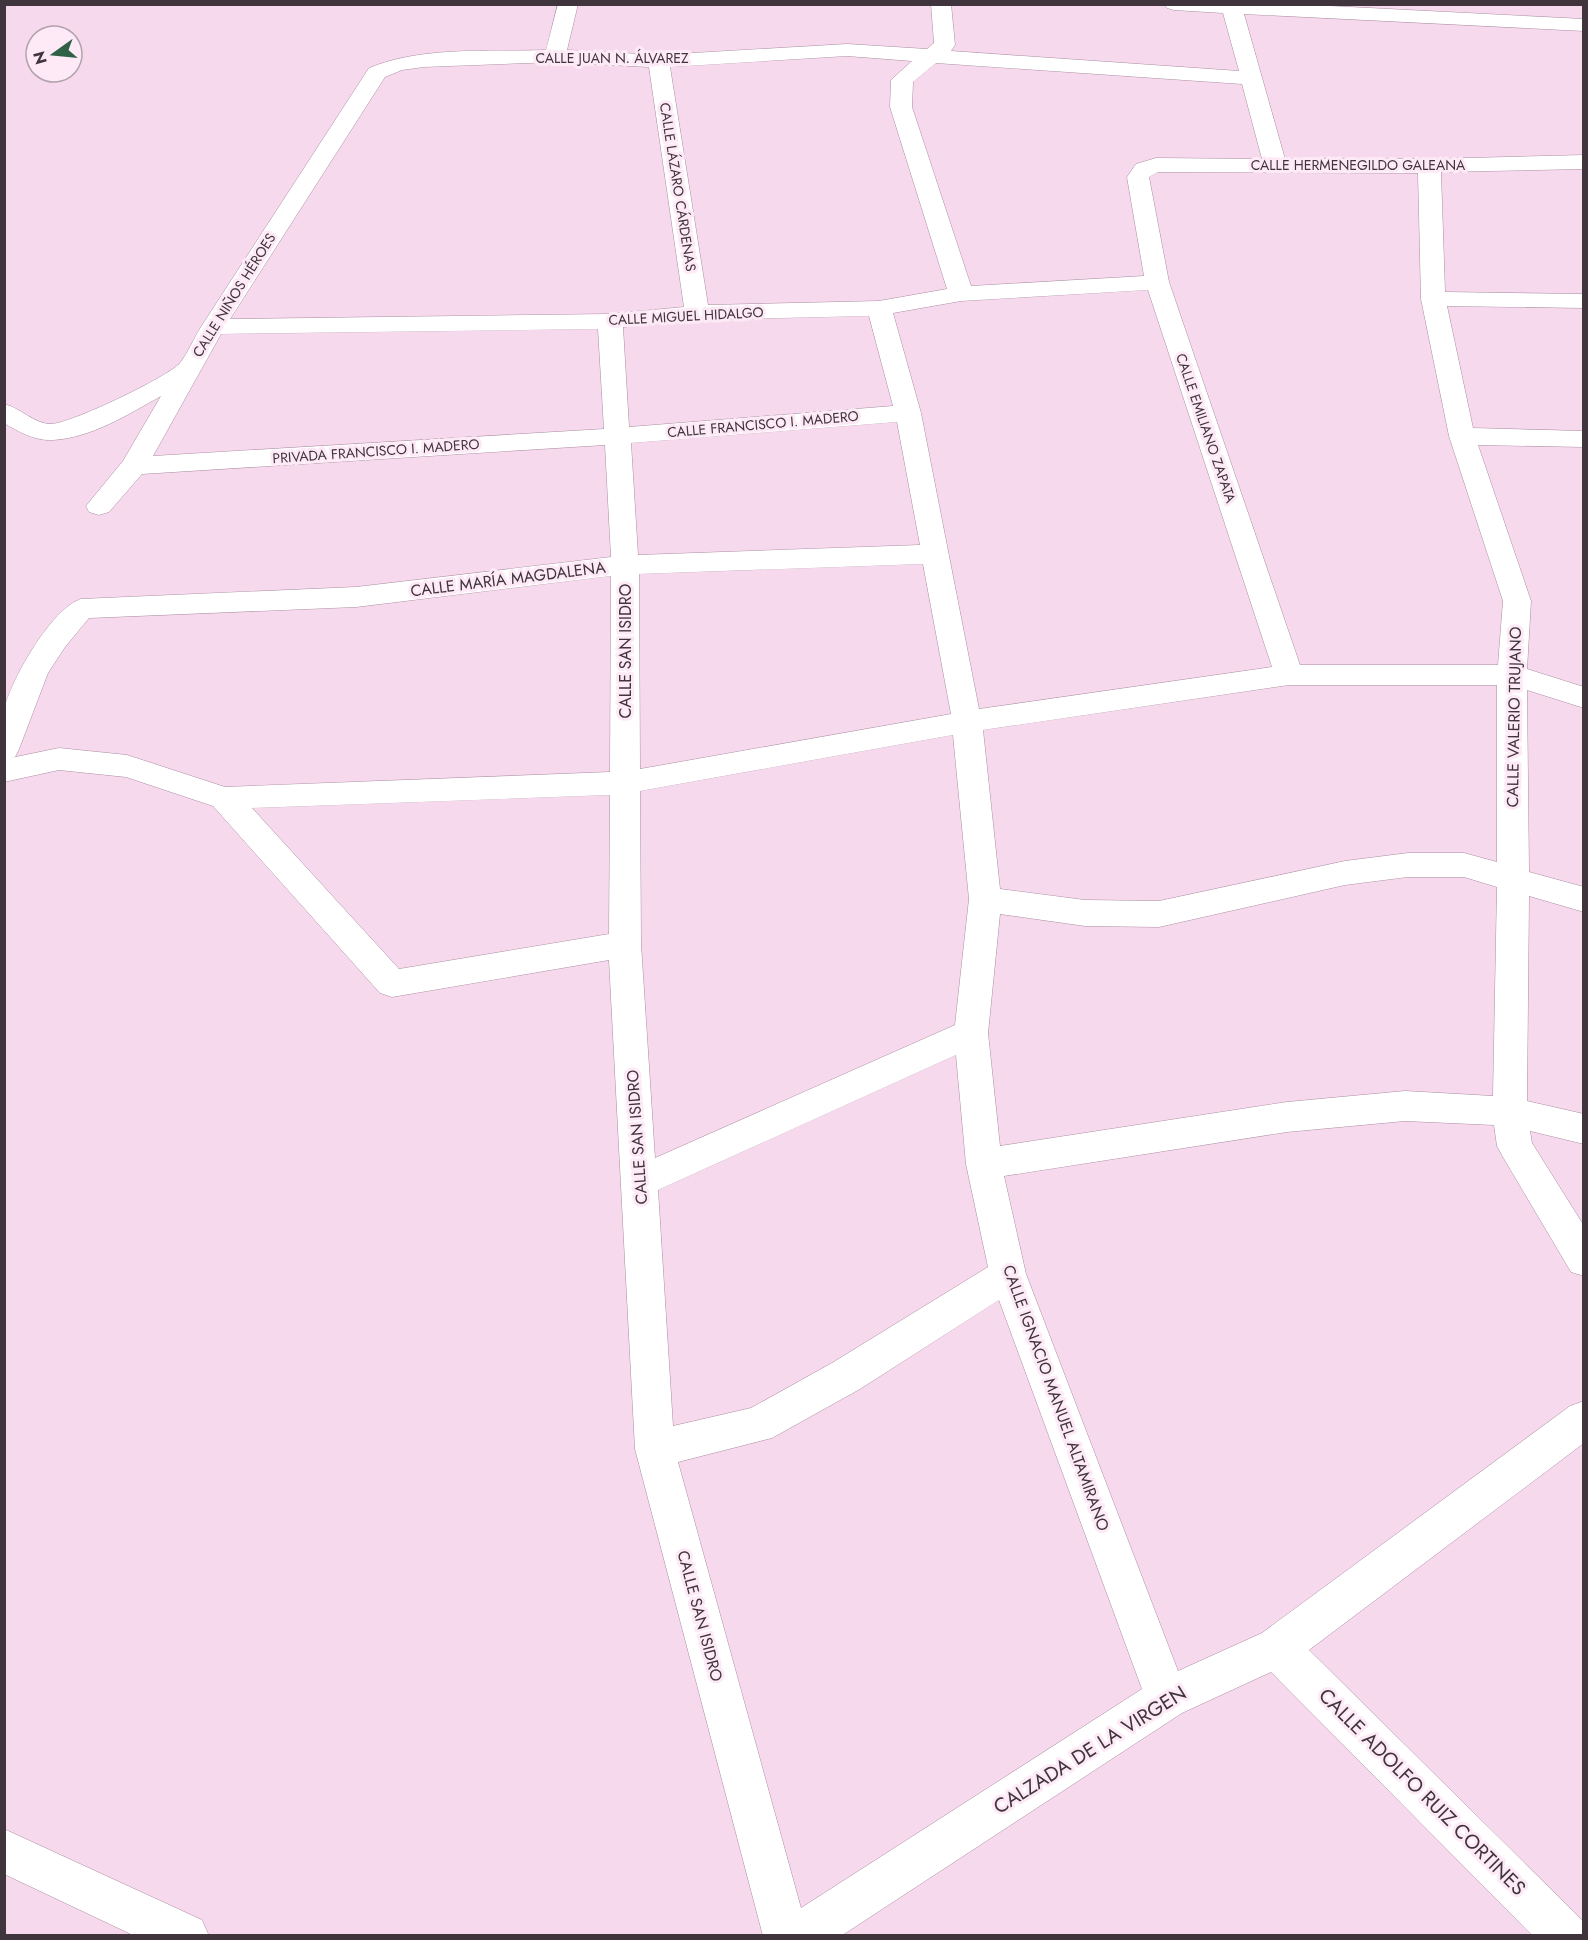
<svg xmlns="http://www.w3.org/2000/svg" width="1588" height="1940" viewBox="0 0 1588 1940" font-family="Jost,sans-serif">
	<rect width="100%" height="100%" fill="#f7d9ed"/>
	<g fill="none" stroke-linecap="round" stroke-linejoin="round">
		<g stroke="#aa8ea1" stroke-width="1">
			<path id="minor" d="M558 4H578L567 50 659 55 847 44 927 49 934 43 931 4H951L955 45 951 51 1239 71 1223 13 1174 10 1167 8 1164 4H1291L1584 19V31L1244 14 1285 159H1429L1584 155V169L1441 172 1445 292 1584 294V308L1447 306 1473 428 1584 431V447L1478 445 1531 601 1527 669 1584 687V708L1527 690 1529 872 1584 887V912L1529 896 1527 1101 1584 1114V1144L1530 1131 1532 1143 1584 1226V1276L1571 1272 1503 1157 1497 1146 1494 1125 1405 1121 1287 1132 1004 1176 1026 1274 1178 1671 1262 1633 1570 1406 1584 1401V1443L1309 1650 1582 1920 1584 1936H1533L1271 1672 1182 1713 841 1936H763L635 1449 609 960 392 997 380 993 213 806 126 777 59 770 4 782C4 760 0 728 5 707 12 678 52 608 81 599L356 587 611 557 605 445 142 474 109 512 99 515 89 512 86 506 123 461 161 396C129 414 91 438 53 440 35 441 19 432 4 423V404C21 408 34 424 51 424 70 424 168 377 180 363 188 353 194 338 201 327L369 68C422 46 490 52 546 50ZM847 56 912 61 891 80 890 107 947 289 879 301 708 305 670 67ZM555 62 649 67 684 307 610 314 230 319 385 77 402 70 424 67ZM936 63 1242 84 1262 159 1156 158 1136 164 1127 177 1144 276 971 286 912 107 913 82ZM1158 172 1418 173 1421 299 1449 436 1503 601 1498 665H1300L1169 282 1149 177ZM1148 290 1272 667 979 709 921 413 893 313 961 301ZM869 316 893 406 629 427 623 327 697 320ZM598 329 604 429 153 456 221 334ZM897 422 920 545 638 555 631 443ZM923 564 951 714 640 769 639 574ZM611 576 610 772 225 787 127 755 59 748 6 759 15 757 19 749 48 673 65 647 89 618 356 607ZM1289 685H1497V862L1464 853H1408L1345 861 1159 901 1085 900 1000 889 983 730ZM953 735 969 899 955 1025 655 1158 641 944 640 791ZM610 795 609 934 399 969 252 808ZM1408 877H1464L1497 887 1493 1096 1405 1091 1287 1102 1000 1146 988 1033 1000 914 1085 926 1159 927 1345 885ZM956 1055 966 1164 988 1267 832 1363 751 1408 673 1426 658 1190ZM999 1300 1142 1689 801 1908 678 1462 772 1438 860 1389Z
				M4 1829 202 1920 209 1936H135L4 1874Z"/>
		</g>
		<use href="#minor" fill="#fff" fill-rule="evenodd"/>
	</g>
	<g text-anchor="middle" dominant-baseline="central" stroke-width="6" stroke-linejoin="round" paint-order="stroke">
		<g font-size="14" fill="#40353d" stroke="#fdeaf6">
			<text x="612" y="58">CALLE JUAN N. ÁLVAREZ</text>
			<text x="1358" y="165">CALLE HERMENEGILDO GALEANA</text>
			<text transform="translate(678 187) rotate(81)">CALLE LÁZARO CÁRDENAS</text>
			<text transform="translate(234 295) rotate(-58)">CALLE NIÑOS HÉROES</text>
			<text transform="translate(686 316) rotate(-3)">CALLE MIGUEL HIDALGO</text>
			<text transform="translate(763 424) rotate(-5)">CALLE FRANCISCO I. MADERO</text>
			<text transform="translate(1206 428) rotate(71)">CALLE EMILIANO ZAPATA</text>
			<text transform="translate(376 451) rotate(-4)">PRIVADA FRANCISCO I. MADERO</text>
		</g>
		<g font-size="16" fill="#40353d" stroke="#fdeaf6">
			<text transform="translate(508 579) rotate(-7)">CALLE MARÍA MAGDALENA</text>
			<text transform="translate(625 651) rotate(-90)">CALLE SAN ISIDRO</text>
			<text transform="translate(1514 717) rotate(-89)">CALLE VALERIO TRUJANO</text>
			<text transform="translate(637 1137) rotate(-94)">CALLE SAN ISIDRO</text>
			<text transform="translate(1056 1398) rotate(70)">CALLE IGNACIO MANUEL ALTAMIRANO</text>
			<text transform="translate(700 1616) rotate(75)">CALLE SAN ISIDRO</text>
		</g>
		<g font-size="20" fill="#40353d" stroke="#fdeaf6">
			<text transform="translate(1090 1750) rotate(-32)">CALZADA DE LA VIRGEN</text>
			<text transform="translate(1422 1792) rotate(45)">CALLE ADOLFO RUIZ CORTINES</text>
		</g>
	</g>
	<rect width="1588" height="1940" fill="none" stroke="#40353d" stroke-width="12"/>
	<g transform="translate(54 54) rotate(255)"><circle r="28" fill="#fdeaf6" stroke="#b1a2ac" stroke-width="1.5"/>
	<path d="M0-4.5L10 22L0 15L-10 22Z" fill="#2e6146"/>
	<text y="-9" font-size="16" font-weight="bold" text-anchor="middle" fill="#40353d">N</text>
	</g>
</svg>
